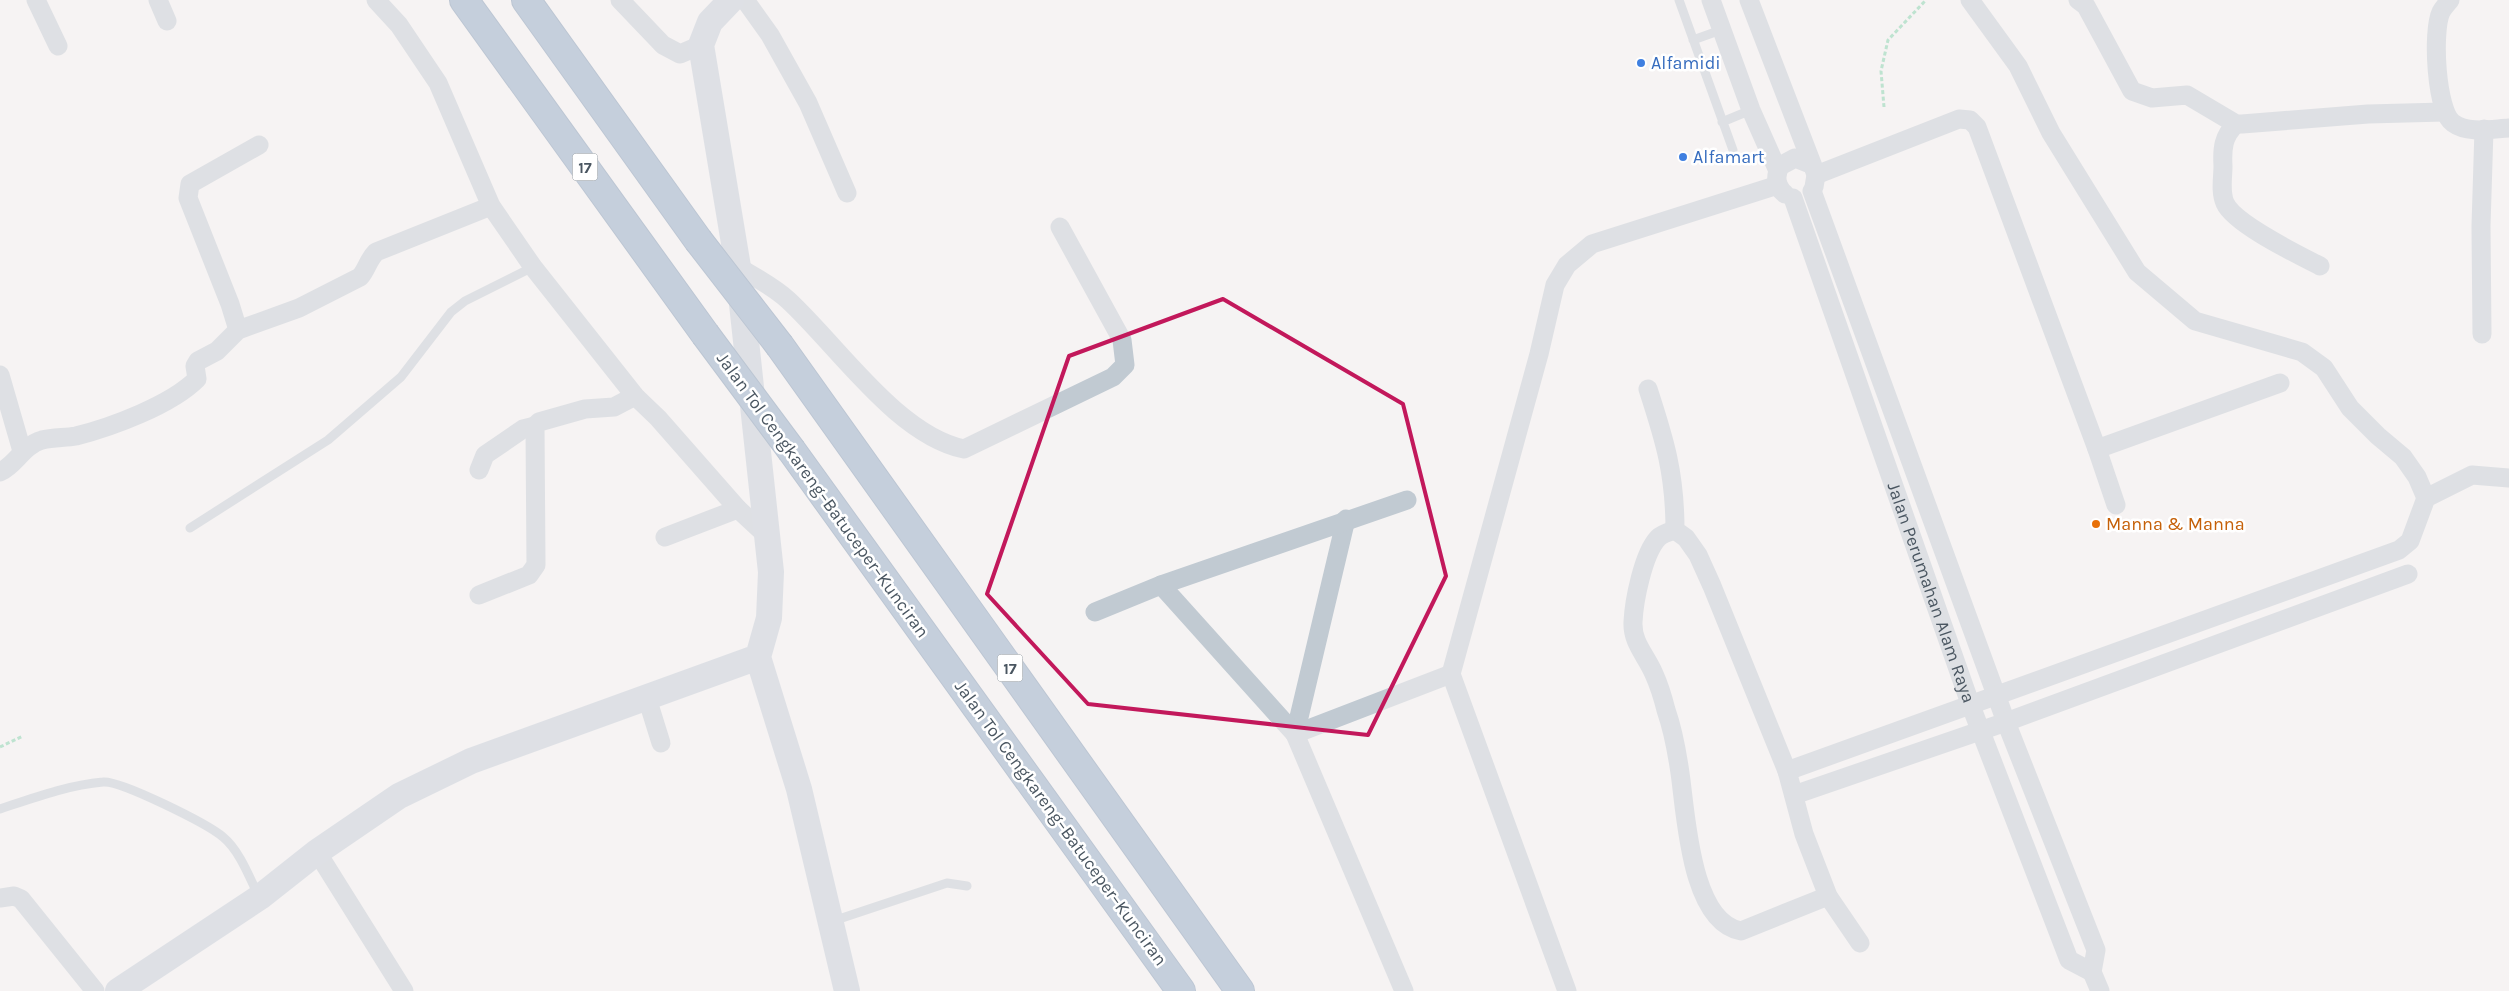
<svg xmlns="http://www.w3.org/2000/svg" width="2509" height="991" viewBox="0 0 2509 991" font-family="Karla,sans-serif">
	<rect width="100%" height="100%" fill="#f5f3f3"/>
	<g fill="none" stroke-linecap="round" stroke-linejoin="round">
		<g stroke="#7690ad" stroke-width="30">
			<path id="highway" d="M464 0 705 334
				M526 0 698 240
				M780 346 1240 991
				M792 451 1181 991"/>
		</g>
		<path stroke="#7ad0a6" stroke-width="3" stroke-dasharray="4 2.5" stroke-linecap="butt" d="M1884 107 1881 71 1888 40 1926 0
			M0 747 23 736"/>
		<path stroke="#c1cad2" stroke-width="9" d="M1679 0 1733 150
			M1693 40 1721 30
			M1722 122 1751 110
			M190 528 328 440 401 377 451 312 465 301 533 267
			M0 809C33 798 68 785 103 782 120 780 208 824 223 837 239 850 249 876 258 895
			M833 921 947 883 967 886"/>
		<g stroke="#c1cad2" stroke-width="19">
			<path d="M36 0 58 46"/>
			<path d="M158 0 167 21"/>
			<path d="M376 0 399 25 438 83 491 206 533 267 635 396 658 418 738 509 765 534"/>
			<path d="M620 0 663 45 680 54 701 45"/>
			<path d="M745 0 770 35 808 103 847 193"/>
			<path d="M1711 0 1751 110 1778 171"/>
			<path d="M1749 0 1814 169 1816 175 1814 187"/>
			<path d="M1970 0 2018 66 2051 133 2137 272 2195 321 2302 352 2324 368 2350 408 2378 436 2403 457 2417 477 2426 498"/>
			<path d="M2078 0 2086 6 2132 91 2152 98 2187 95 2236 124H2242L2368 114 2444 112"/>
			<path d="M2450 0C2447 4 2443 8 2441 12 2432 31 2436 111 2453 123 2468 134 2491 129 2509 128"/>
			<path d="M2236 124C2223 136 2222 149 2223 166 2223 177 2220 192 2225 203 2234 224 2299 255 2320 266"/>
			<path d="M1816 175 1959 119 1970 120 1977 127 2097 449 2280 383"/>
			<path d="M1812 191 2006 722 2096 950 2092 972 2100 991"/>
			<path d="M1785 194C1775 186 1775 176 1780 166L1795 158 1810 164"/>
			<path id="s1" d="M1793 198 1971 706 2069 960 2092 972"/>
			<path d="M738 267C755 277 774 287 788 300 838 346 897 435 964 449L1113 377 1125 365 1122 340 1060 227"/>
			<path d="M238 330 230 304 188 198 190 184 259 145"/>
			<path d="M2482 334 2481 226 2484 129"/>
			<path d="M0 375 22 451"/>
			<path d="M1648 389C1665 441 1675 474 1675 530L1686 538 1698 555 1712 586 1787 771 1804 834 1828 896 1860 943"/>
			<path d="M2097 449 2116 505"/>
			<path d="M479 470 485 455 523 429 535 426"/>
			<path d="M0 472C17 464 22 446 42 440 53 437 65 438 76 436 112 427 171 405 197 379L195 366 198 361 217 351 238 330 299 308 360 277C367 269 368 260 376 252L491 206"/>
			<path d="M1346 519 1295 734 1404 991"/>
			<path d="M1675 530C1669 532 1662 534 1658 538 1643 554 1634 601 1633 622 1632 643 1646 655 1654 674 1659 685 1663 698 1666 710 1673 730 1677 752 1680 773 1686 813 1690 922 1741 931L1828 896"/>
			<path d="M665 537 738 509"/>
			<path d="M1161 585 1295 734 1451 674"/>
			<path d="M479 595 529 575 536 565 535 426 539 422 585 409 614 407 635 396"/>
			<path d="M1095 612 1161 585 1407 500"/>
			<path d="M647 698 661 743"/>
			<path d="M1787 771 2399 550 2410 541 2426 498 2472 475 2509 478"/>
			<path d="M1794 795 2006 722 2408 574"/>
			<path d="M317 852 404 991"/>
			<path d="M0 898 14 896 21 899 95 991"/>
			<path d="M1567 991 1451 674 1539 354 1555 285 1567 265 1592 244 1778 185"/>
		</g>
		<path stroke="#c1cbd6" stroke-width="26" d="M758 657 799 789 847 991
			M118 991 260 897 317 852 399 796 471 761 758 657 769 618 771 572 738 267 701 45 710 22 731 0"/>
		<use href="#highway" stroke="#8ba5c1" stroke-width="28"/>
		<g stroke="#7690ad" stroke-width="30" stroke-linecap="butt">
			<path id="highway-bridge" d="M698 240 780 346
				M705 334 792 451"/>
		</g>
		<use href="#highway-bridge" stroke="#8ba5c1" stroke-width="28"/>
	</g>
	<path d="M0 0H2509V991H0ZM1223 299 1403 404 1446 576 1368 735 1088 704 987 594 1069 356Z" fill="#f5f3f3" fill-opacity=".55" fill-rule="evenodd"/>
	<path fill="none" stroke="#c2185b" stroke-width="4" stroke-linejoin="round" d="M1223 299 1403 404 1446 576 1368 735 1088 704 987 594 1069 356Z"/>
	<g fill="#3f7fe0" stroke="#fff" stroke-width="2">
		<circle cx="1641" cy="63" r="5"/>
		<circle cx="1683" cy="157" r="5"/>
	</g>
	<circle fill="#e8710a" stroke="#fff" stroke-width="2" cx="2096" cy="524" r="5"/>
	<g text-anchor="middle" dominant-baseline="central" stroke-width="5" stroke-linejoin="round" paint-order="stroke">
		<g fill="#fff" stroke="#808990" stroke-width="1">
			<rect x="572.5" y="153.5" width="25" height="27" rx="4"/>
			<rect x="997.5" y="654.5" width="25" height="27" rx="4"/>
		</g>
		<g font-size="16" font-weight="bold" fill="#4a5661">
			<text x="585" y="167">17</text>
			<text x="1010" y="668">17</text>
		</g>
		<g font-size="18" fill="#366cbe" stroke="#fff" text-anchor="start">
			<text x="1651" y="63">Alfamidi</text>
			<text x="1693" y="157">Alfamart</text>
		</g>
		<g font-size="18" fill="#4a5661" stroke="#fff">
			<text transform="translate(823 495) rotate(54)">Jalan Tol Cengkareng–Batuceper–Kunciran</text>
			<text stroke="none"><textPath href="#s1" startOffset="418">Jalan Perumahan Alam Raya</textPath></text>
			<text transform="translate(1061 823) rotate(54)">Jalan Tol Cengkareng–Batuceper–Kunciran</text>
		</g>
		<g font-size="18" fill="#c56008" stroke="#fff" text-anchor="start">
			<text x="2106" y="524">Manna &amp; Manna</text>
		</g>
	</g>
</svg>
